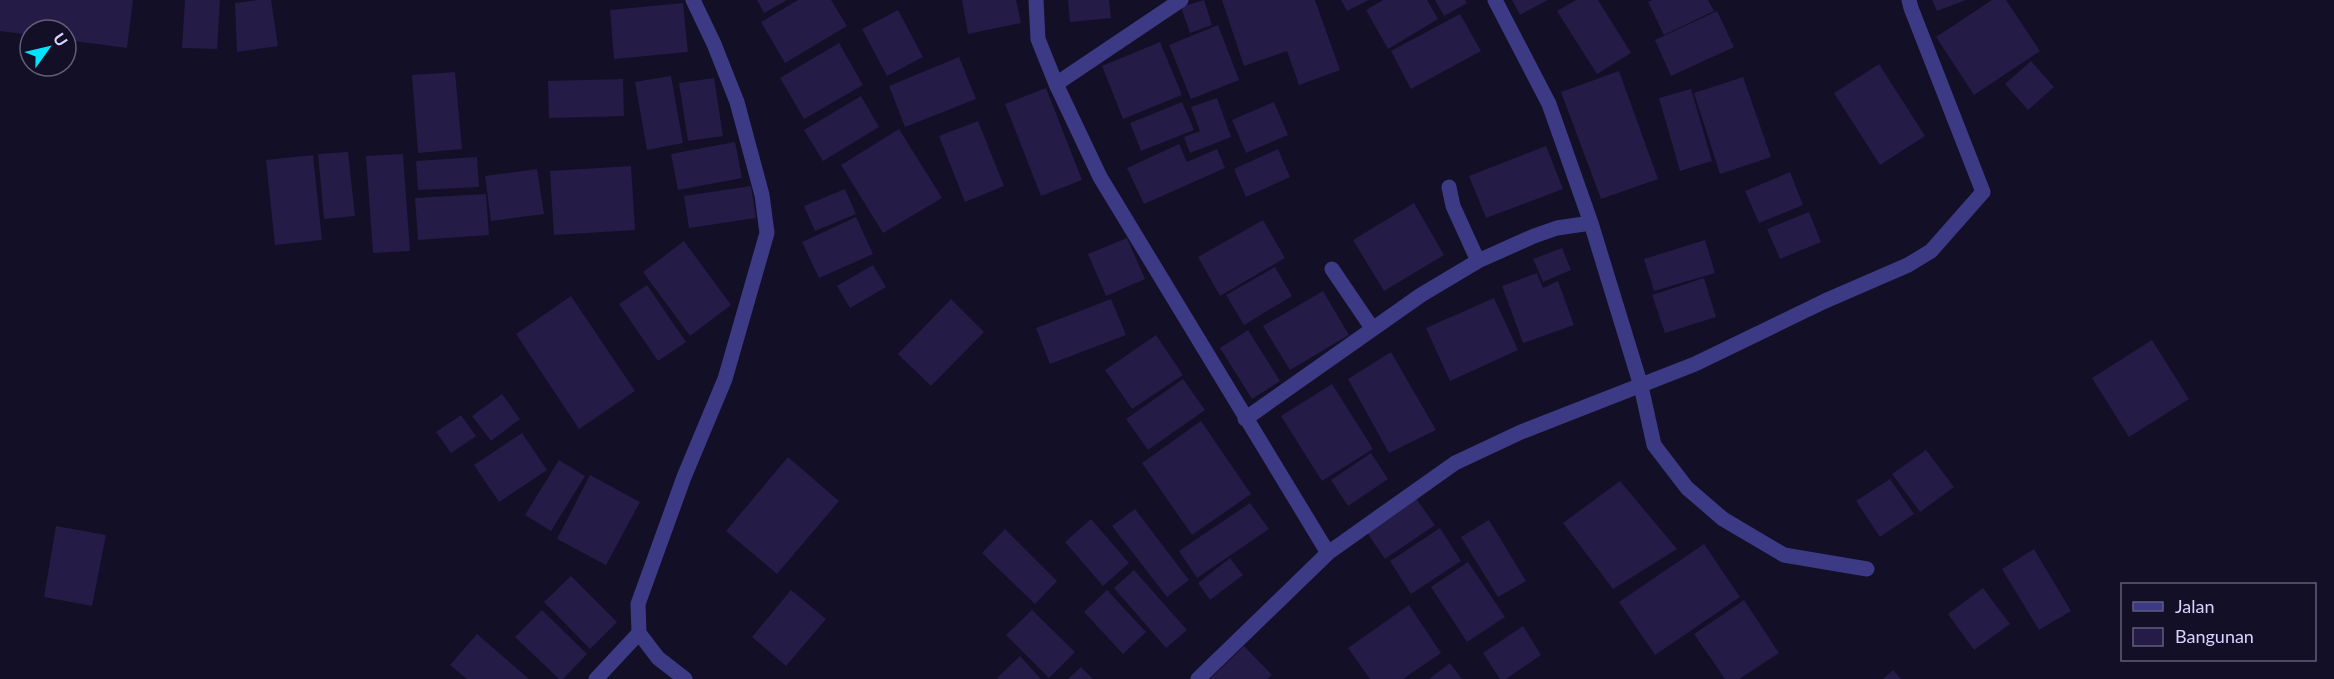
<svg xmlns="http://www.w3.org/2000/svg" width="2334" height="679" viewBox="0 0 2334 679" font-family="Lato,sans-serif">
	<rect width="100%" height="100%" fill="#130f26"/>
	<path fill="#241b47" d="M0 0H133L127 48 66 40V30H30V35L0 31Z
		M185 0H220L217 49 182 48Z
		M257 0H271L278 46 237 52 235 3Z
		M757 0H787L764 13Z
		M798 0H831L847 26 785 63 761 22Z
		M962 0H1016L1021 23 968 34Z
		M1068 0H1109L1111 18 1070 22Z
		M1204 0 1212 25 1190 33 1181 7Z
		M1222 0H1315L1340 70 1299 85 1287 51 1244 66Z
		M1341 0H1369L1347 11Z
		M1383 0H1427L1438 19 1388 49 1366 10Z
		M1435 0H1465L1467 3 1444 16Z
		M1512 0H1548L1520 15Z
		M1576 0H1598L1631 53 1597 74 1557 11Z
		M1652 0H1708L1714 11 1664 35 1648 2Z
		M1932 0H1966L1937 11Z
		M1992 0H2006L2040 51 1974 95 1936 37Z
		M683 3 688 52 614 59 610 10Z
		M898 10 923 57 887 76 862 29Z
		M1717 11 1734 47 1671 76 1655 40Z
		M1460 14 1481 51 1411 89 1391 51Z
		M1218 25 1239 80 1191 99 1169 45Z
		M1160 42 1182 95 1123 119 1102 66Z
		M839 43 863 85 804 119 780 78Z
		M959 57 976 99 905 127 889 86Z
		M2031 61 2054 87 2028 110 2005 84Z
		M1879 64 1925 136 1880 165 1834 93Z
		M1619 71 1658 179 1601 199 1561 92Z
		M455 72 462 149 418 153 412 75Z
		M671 76 683 143 647 150 635 82Z
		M1743 77 1771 157 1720 174 1694 93Z
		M714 78 723 136 688 141 679 83Z
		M623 79 624 116 549 118 548 81Z
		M1046 88 1082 180 1041 196 1005 104Z
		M1691 89 1712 161 1680 171 1659 98Z
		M861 96 879 127 823 161 804 130Z
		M1217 98 1231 137 1190 153 1184 137 1200 131 1191 107Z
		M1182 102 1194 130 1141 151 1130 123Z
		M1274 102 1288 135 1246 153 1232 120Z
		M978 121 1004 186 965 202 939 136Z
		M899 129 942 198 883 233 841 165Z
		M735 142 742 178 678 190 671 154Z
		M1179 144 1187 162 1217 149 1225 168 1144 204 1127 168Z
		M1546 146 1563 189 1486 218 1469 176Z
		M1278 149 1290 177 1246 197 1234 169Z
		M348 152 355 216 324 219 318 154Z
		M403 154 410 251 373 253 366 156Z
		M313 155 322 240 275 245 266 160Z
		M477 157 479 187 418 190 416 161Z
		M631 166 635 230 554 235 550 171Z
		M537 169 544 214 491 221 485 176Z
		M1790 172 1803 205 1759 223 1745 191Z
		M751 186 756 218 689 228 684 196Z
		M845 189 856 214 815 231 804 206Z
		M486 194 489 235 418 240 415 198Z
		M1414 203 1444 255 1384 291 1353 240Z
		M1809 212 1821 242 1780 259 1767 229Z
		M856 217 873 254 819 278 802 242Z
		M1263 220 1285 258 1220 296 1198 257Z
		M1127 238 1145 279 1106 296 1088 254Z
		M1705 240 1715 273 1654 291 1644 259Z
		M684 241 731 305 690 336 643 272Z
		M1562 248 1571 270 1543 282 1533 259Z
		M873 265 886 287 850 308 837 286Z
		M1275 267 1292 296 1244 325 1226 295Z
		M1537 273 1543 288 1558 281 1574 325 1523 343 1502 286Z
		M1704 278 1716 317 1665 333 1652 295Z
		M647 285 686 342 658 361 619 304Z
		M1323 291 1349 335 1290 370 1263 326Z
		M571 296 635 391 579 429 516 334Z
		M1494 298 1518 350 1450 381 1426 328Z
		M951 299 984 332 931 386 898 354Z
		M1111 299 1126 335 1050 364 1036 328Z
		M1248 330 1280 381 1252 399 1220 348Z
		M1156 335 1183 375 1132 409 1105 370Z
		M2152 340 2189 399 2129 437 2092 378Z
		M1391 352 1436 430 1389 453 1348 379Z
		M1183 379 1205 410 1148 450 1126 419Z
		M1332 384 1373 449 1322 481 1281 416Z
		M502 394 520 419 491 441 472 416Z
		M461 415 476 436 451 453 436 432Z
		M1201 421 1251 494 1192 535 1142 463Z
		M522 433 547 470 499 502 474 465Z
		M1926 450 1954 487 1920 512 1892 474Z
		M1371 453 1388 479 1348 506 1331 480Z
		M788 457 839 501 777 574 726 531Z
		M559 460 585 476 551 531 525 515Z
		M590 475 640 502 606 565 557 539Z
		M1890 479 1914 514 1880 537 1856 501Z
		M1620 481 1677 549 1613 589 1563 523Z
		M1415 497 1435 525 1385 559 1366 531Z
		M1250 503 1269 529 1197 578 1179 551Z
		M1135 509 1189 580 1167 597 1112 526Z
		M1091 519 1129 563 1103 586 1065 542Z
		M1489 520 1526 581 1498 597 1461 537Z
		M56 526 106 535 92 606 44 597Z
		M1440 528 1461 561 1411 594 1390 561Z
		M1005 529 1057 581 1035 604 982 553Z
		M1704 544 1740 597 1655 655 1619 602Z
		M2034 549 2071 611 2039 630 2002 569Z
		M1230 558 1243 575 1210 600 1198 583Z
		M1468 562 1505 617 1467 642 1431 587Z
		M1134 570 1187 630 1166 648 1114 588Z
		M571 576 617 622 590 649 544 602Z
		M1983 588 2010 624 1974 650 1948 614Z
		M791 590 826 619 786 666 752 637Z
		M1107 590 1146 632 1123 654 1084 612Z
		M1744 600 1779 653 1739 679H1725L1694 634Z
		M1409 605 1441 653 1403 679H1370L1348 648Z
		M542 610 587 654 563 679H559L515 637Z
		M1032 610 1075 652 1049 678 1006 635Z
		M1523 626 1541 655 1506 679H1500L1483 653Z
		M477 634 529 679H467L450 665Z
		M1244 646 1272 675 1267 679H1210Z
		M1020 656 1041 679H999L997 678Z
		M1450 663 1462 679H1429Z
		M1081 667 1093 679H1068Z
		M1893 670 1901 679H1883Z"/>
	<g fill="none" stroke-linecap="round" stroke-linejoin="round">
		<path stroke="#3d3a85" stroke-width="15" d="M1036 0 1038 39 1056 84 1181 0
			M1495 0 1549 104 1591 223 1641 386 1654 445 1687 488 1723 519 1784 555 1867 569
			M1056 84 1100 177 1328 553
			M1449 187 1453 206 1478 261
			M1332 269 1372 328
			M1245 419 1421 295 1478 261 1534 236 1557 228 1591 223
			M596 679 639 633
			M685 679 658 658 639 633 638 604 684 477 725 379 767 233 762 195 737 102 714 44 693 0
			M1198 679 1328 553 1455 463 1521 432 1695 364 1825 301 1908 265 1931 251 1983 192 1911 8 1909 0"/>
	</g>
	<rect x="2121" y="583" width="195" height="78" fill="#130f26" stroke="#625e7d" stroke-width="1.5"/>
	<rect x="2133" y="602" width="30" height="9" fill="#3d3a85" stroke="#625e7d" stroke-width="1.5"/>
	<text x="2175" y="613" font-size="18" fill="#d9d4ff">Jalan</text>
	<rect x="2133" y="628" width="30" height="18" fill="#241b47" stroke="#625e7d" stroke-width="1.5"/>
	<text x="2175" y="643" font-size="18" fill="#d9d4ff">Bangunan</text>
	<g transform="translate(48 48) rotate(56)"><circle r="28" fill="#130f26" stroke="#625e7d" stroke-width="1.5"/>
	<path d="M0-4.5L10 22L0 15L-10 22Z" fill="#00e5ff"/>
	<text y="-9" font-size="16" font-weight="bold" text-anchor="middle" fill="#d9d4ff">U</text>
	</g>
</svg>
